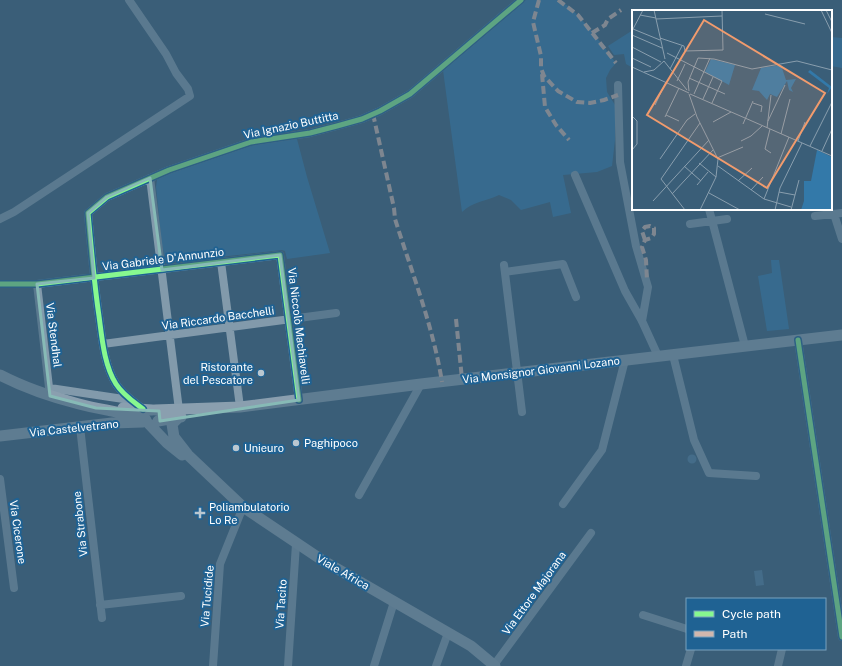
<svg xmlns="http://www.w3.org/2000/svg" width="842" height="666" viewBox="0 0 842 666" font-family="'Public Sans',sans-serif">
	<rect width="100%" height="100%" fill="#3a5e78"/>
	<path fill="#3379a9" d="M526 0C535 0 548 0 557 0 574 4 605 49 616 63L610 70 606 78 607 92 615 105V140L612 166 597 172 563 175 571 213 553 217 550 202 521 210 511 200 499 195C485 202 473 201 462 212L443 70Z
		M633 30V68L626 64 624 54 614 55 608 46Z
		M831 37 842 38V68L831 66Z
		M297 139 307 177 330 253 287 259 285 251 282 250 166 263 162 245 156 187 157 180 162 175 241 149 260 144Z
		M771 260H779L789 329 767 331 758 276 772 273Z"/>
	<path fill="#507d9e" d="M687.5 459a4.5 4.5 0 1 1 9 0a4.5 4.5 0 1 1-9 0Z
		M762 570 764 585 756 586 754 571Z"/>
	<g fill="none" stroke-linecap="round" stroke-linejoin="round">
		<path stroke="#829aab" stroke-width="8" d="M618 85 620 162 636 246 648 287 642 321
			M575 175 625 291 642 321 658 356
			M150 178 179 410
			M709 209 745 346
			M834 214 842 239
			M815 216 842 213
			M0 219 14 212 190 96 188 89 176 73 166 54 129 0
			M690 224 727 219
			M221 262 240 407
			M504 265 522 412
			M505 272 563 264 576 297
			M0 284H37L280 255 299 400
			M37 284 50 396
			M798 340 842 637
			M103 344 336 313
			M673 355 694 440 709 473 756 476
			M50 388 130 400
			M143 409C134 402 123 395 116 384 104 365 102 338 99 316 94 282 91 247 88 213L107 197 169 170 251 142 310 133 337 126 362 119 380 111 410 94 521 0
			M80 427 102 618
			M0 479 14 588
			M359 495 421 384
			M563 504 602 450 625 360
			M100 605 181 596
			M643 615 687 629
			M494 665 591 533
			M213 666 220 564 243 507
			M288 666 296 544
			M374 666 394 602
			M436 666 448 633
			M686 666 691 649
			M778 666 782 649"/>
		<path stroke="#8a9faf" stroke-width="11" d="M0 375C25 388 52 397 79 404 101 410 124 412 146 420
			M123 408 152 410
			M155 410 240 407 421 384 842 335
			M178 418 172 424 174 437 188 455 243 507 322 560 471 646 495 666
			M158 421 181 417
			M149 424 167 443 182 455
			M0 436 112 423 143 422"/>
		<path stroke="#d1b7ad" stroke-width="4" stroke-dasharray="8 4" stroke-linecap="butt" d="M539 0 533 22 541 56V68L544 76 558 91 577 102 590 103 604 100 618 95
			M558 0 578 15 616 63
			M592 33 605 25 608 19 621 10
			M542 74 545 107 556 125 569 140
			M373 114 394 208 395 219C412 273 433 326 442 382
			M645 240 642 231 645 227 650 226 654 228V234L651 238 645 240 642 247 646 260 647 280
			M456 319 462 379"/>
		<g stroke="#1f6293" stroke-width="8">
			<path id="cycleway" d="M0 284H37L280 255 299 400
				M798 340 842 637
				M143 409C134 402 123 395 116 384 104 365 102 338 99 316 94 282 91 247 88 213L107 197 169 170 251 142 310 133 337 126 362 119 380 111 410 94 521 0"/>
		</g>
		<use href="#cycleway" stroke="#87f88f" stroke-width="5"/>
	</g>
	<path d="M0 0H842V666H0ZM150 178 162 270 280 255 299 400 160 421 159 411 96 408 50 396 37 284 94 278 88 213 107 197Z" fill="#3a5e78" fill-opacity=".55" fill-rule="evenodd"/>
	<path fill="none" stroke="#87bab6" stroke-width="3" stroke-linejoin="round" d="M150 178 162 270 280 255 299 400 160 421 159 411 96 408 50 396 37 284 94 278 88 213 107 197Z"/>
	<g fill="#bac7d0" stroke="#1f6293" stroke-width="1.5">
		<circle cx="261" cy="373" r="4"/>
		<circle cx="296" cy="443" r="4"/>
		<circle cx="236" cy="448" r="4"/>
		<path d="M198 507h4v4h4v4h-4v4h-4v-4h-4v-4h4z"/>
	</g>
	<g text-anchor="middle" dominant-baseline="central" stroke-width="4" stroke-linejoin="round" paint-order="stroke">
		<g font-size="11" fill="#fff" stroke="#1f6293">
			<text transform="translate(291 125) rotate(-12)">Via Ignazio Buttitta</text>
			<text transform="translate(163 259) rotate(-7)">Via Gabriele D'Annunzio</text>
			<text transform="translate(218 318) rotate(-8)">Via Riccardo Bacchelli</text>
			<text transform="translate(299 326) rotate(83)">Via Niccolò Machiavelli</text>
			<text transform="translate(54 335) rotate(83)">Via Stendhal</text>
			<text transform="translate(541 370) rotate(-7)">Via Monsignor Giovanni Lozano</text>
			<text transform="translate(74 428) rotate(-6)">Via Castelvetrano</text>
			<text transform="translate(80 524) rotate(-96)">Via Strabone</text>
			<text transform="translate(18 532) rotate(82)">Via Cicerone</text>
			<text transform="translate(343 572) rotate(30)">Viale Africa</text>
			<text transform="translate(534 593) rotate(-54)">Via Ettore Majorana</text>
			<text transform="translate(207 596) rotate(-85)">Via Tucidide</text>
			<text transform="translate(281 604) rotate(-86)">Via Tacito</text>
		</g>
		<g font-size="11" fill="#fff" stroke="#1f6293" text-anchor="start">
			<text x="253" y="367" text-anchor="end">Ristorante<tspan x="253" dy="13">del Pescatore</tspan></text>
			<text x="304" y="443">Paghipoco</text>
			<text x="244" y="448">Unieuro</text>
			<text x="209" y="507">Poliambulatorio<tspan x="209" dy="13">Lo Re</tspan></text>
		</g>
	</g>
	<g transform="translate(632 10)">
		<rect width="200" height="200" fill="#3a5e78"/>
		<path d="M79 49 103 55 97 75 73 62ZM149 55 154 70 164 69 159 78 161 82 157 80 155 71 145 87 138 84 135 90 127 81 120 80 129 58ZM178 60 200 77 195 84 197 78 176 62ZM185 140 200 147V200H169L172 191V171H179Z" fill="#3379a9"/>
		<path fill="none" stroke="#899eae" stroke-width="1" d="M22 0 33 49M189 0 200 23M194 0 200 12M133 4 173 14M8 5 24 8M24 9 90 6M1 19 28 30M1 19 11 0M0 25 30 38M28 28 52 36 53 41 91 40 90 0M0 37 29 52M35 43 90 71 80 93M0 48 19 57M32 51 55 80M0 57 57 83M38 59 50 36M12 62 22 60 32 51M57 68 93 84M45 71 53 54M57 81 56 72 66 48 82 49 120 59 165 51 200 60M57 84 65 107 86 149 84 167 68 200M58 84 200 146M62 84 78 48M71 89 81 67M121 93 130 96 129 102M23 95 34 72M34 105 47 111M0 106 5 111V134L0 140M33 107 47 78M136 111 153 75M81 112 99 102M111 114 121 91M135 118 139 85M138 119 133 139 139 143M149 124 158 89M109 131 119 126 130 116M166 131 173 112M178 136 200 92M190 141 200 119M85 148 111 137M28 149 55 110 63 104M67 153 84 167M52 156 69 171M86 156 132 189 159 197M106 171 120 158M65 175 76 162M119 180 131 167M147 182 163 185M77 183 108 200M40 184 81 140M132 189 157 127M21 191 77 130M53 200 29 169 68 113M143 200 148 178 170 133M159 200 167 170"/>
		<path fill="#f19b6d" fill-opacity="0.15" stroke="#f19b6d" stroke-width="2" d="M72 10 193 83 135 178 15 105Z"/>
		<rect width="200" height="200" fill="none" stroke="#fff" stroke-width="2"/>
	</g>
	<rect x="686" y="598" width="140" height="52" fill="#1f6293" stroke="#79a1be"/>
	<rect x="694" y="611" width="20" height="6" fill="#87f88f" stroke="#79a1be"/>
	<text x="722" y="618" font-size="12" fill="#ffffff">Cycle path</text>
	<rect x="694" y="631" width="20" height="6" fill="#d1b7ad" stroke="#79a1be"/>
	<text x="722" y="638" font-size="12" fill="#ffffff">Path</text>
</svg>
